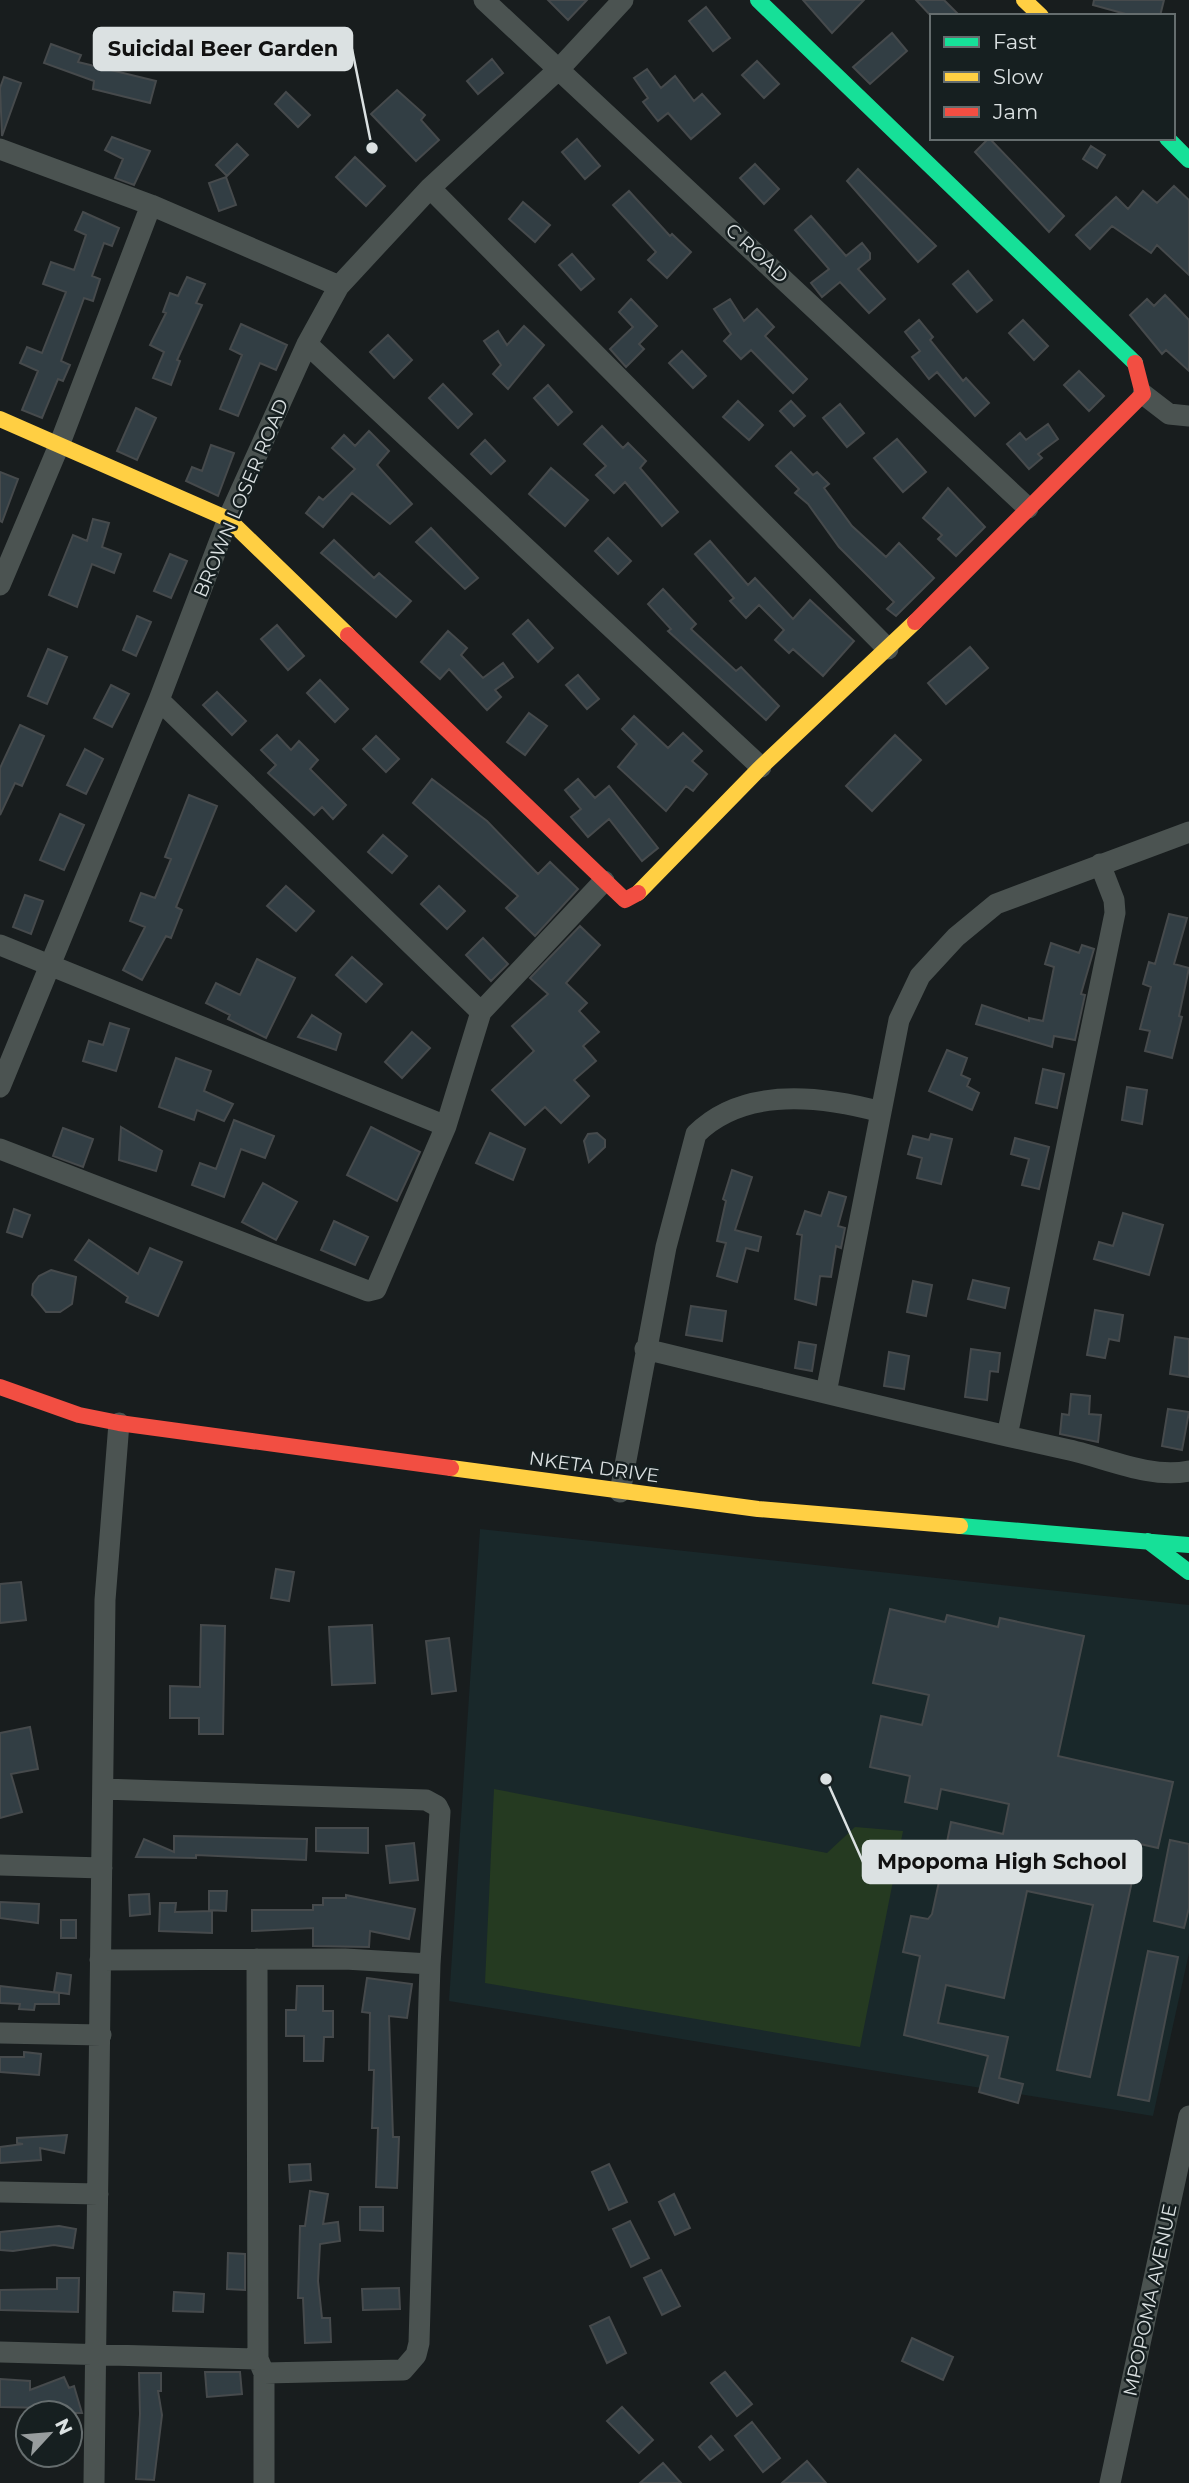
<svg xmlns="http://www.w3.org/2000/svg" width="1189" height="2483" viewBox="0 0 1189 2483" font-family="Montserrat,sans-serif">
	<rect width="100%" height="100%" fill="#181d1e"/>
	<path fill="#19282a" d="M480 1529 1189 1605V1953L1153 2116 449 2001Z"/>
	<path fill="#253a21" d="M494 1789 827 1853 855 1827 903 1831 860 2047 485 1983Z"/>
	<path fill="#323e44" stroke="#464a4c" stroke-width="2" d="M548 0H587L568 20Z
		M803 0H864L832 33Z
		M916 0H944L960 16H931Z
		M1094 0H1164L1160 16H1133L1093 5Z
		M706 7 730 38 713 51 689 21Z
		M892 33 907 51 870 84 853 67Z
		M51 44 81 55 78 62 156 81 150 103 93 89 94 81 44 63Z
		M492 59 503 73 478 94 467 81Z
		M757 61 779 84 764 98 742 75Z
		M647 69 661 88 675 76 694 101 702 94 720 114 691 139 668 113 658 121 643 102 648 98 634 78Z
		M4 77 21 83 2 136 0 88Z
		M397 90 425 115 421 120 439 140 416 161 371 114Z
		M286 92 310 115 298 127 275 104Z
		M112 137 150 151 134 185 115 178 123 159 105 150Z
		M989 138 1064 216 1049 232 975 152Z
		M577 139 600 166 585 179 562 152Z
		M237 144 248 155 227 176 216 165Z
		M1091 146 1105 155 1097 168 1083 159Z
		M355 157 385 186 366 206 336 177Z
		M755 164 779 189 764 204 740 178Z
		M858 169 936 246 918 262 847 181Z
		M226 177 236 205 219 211 209 183Z
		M1174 186 1189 200V275L1157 245 1151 253 1112 226 1090 249 1076 235 1116 197 1128 209 1143 191 1157 203Z
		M629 191 670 236 672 234 691 252 667 278 648 260 656 252 613 205Z
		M523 202 550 225 535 242 509 219Z
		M83 212 119 228 112 246 104 243 92 276 100 279 93 301 84 298 61 361 70 365 63 381 58 379 42 418 22 410 38 371 20 363 27 347 42 353 66 292 43 284 51 262 74 270 86 235 75 230Z
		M811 216 846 256 862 243 870 253V259L858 269 885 299 869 313 840 282 822 297 811 283 829 269 795 230Z
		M572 254 594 279 581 290 559 265Z
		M968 271 992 300 977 312 953 284Z
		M187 277 205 284 196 303 202 305 177 360 180 361 171 385 153 378 164 352 150 345 166 313 163 312 170 293 178 296Z
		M1165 295 1189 320V371L1166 350 1162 354 1130 315 1147 299 1154 306Z
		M631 299 657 326 639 344 644 349 626 367 610 349 633 327 619 312Z
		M730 299 744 321 757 309 774 327 765 336 807 379 793 393 751 350 741 359 724 341 731 334 714 309Z
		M919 320 933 337 930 340 963 381 966 378 989 403 975 416 937 372 929 379 912 357 920 351 905 332Z
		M1023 320 1048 346 1034 360 1009 333Z
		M241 324 287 345 276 370 260 363 238 416 220 409 242 355 230 349Z
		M524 326 544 345 508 389 493 374 501 365 484 341 498 331 507 345Z
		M388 335 412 360 394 378 370 352Z
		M682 351 706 376 693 388 669 363Z
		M1079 371 1104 396 1089 411 1064 385Z
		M443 384 472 414 458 428 429 398Z
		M548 385 572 412 558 425 534 398Z
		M738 401 763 425 749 440 723 417Z
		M791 401 805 416 794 426 780 411Z
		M840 404 864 433 847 447 823 418Z
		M136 408 156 418 137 460 117 451Z
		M1048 424 1058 439 1038 454 1042 458 1029 469 1007 444 1020 433 1026 440Z
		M602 426 623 448 628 443 646 461 640 468 678 512 662 526 625 482 614 493 596 475 606 466 584 444Z
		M369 431 389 451 377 465 412 504 390 524 352 493 323 527 306 513 319 497 323 500 355 469 332 448 344 435 355 446Z
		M897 439 926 472 903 492 874 458Z
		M485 440 505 461 491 474 471 454Z
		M211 445 234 453 218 496 186 481 192 467 202 471Z
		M791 452 813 475 817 472 829 484 824 488 852 526 886 557 899 543 934 578 896 616 887 609 894 602 839 547 808 504 795 493 799 489 776 466Z
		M551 468 588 500 565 526 529 494Z
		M0 472 18 479 2 522 0 521Z
		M948 488 985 527 956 556 938 539 942 535 923 518Z
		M93 519 109 523 102 547 121 554 114 573 92 564 77 607 49 595 73 535 87 541Z
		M431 528 478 578 465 589 416 542Z
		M608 538 631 561 618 574 595 551Z
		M334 540 374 578 379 573 411 601 396 617 321 553Z
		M710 541 748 585 755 578 793 619 810 600 854 641 823 676 793 649 789 653 775 640 784 630 759 605 746 618 730 601 734 598 695 554Z
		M170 554 187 561 171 598 154 591Z
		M663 589 696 624 691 629 736 671 741 667 779 706 766 720 668 631 671 629 648 604Z
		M137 616 151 622 136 656 123 650Z
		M528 620 553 648 538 662 513 634Z
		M277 625 304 656 288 670 261 639Z
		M448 631 467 648 461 655 483 678 503 663 513 677 495 690 501 697 487 710 449 669 440 679 421 662Z
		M970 647 988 668 946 704 928 683Z
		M48 649 67 657 47 704 28 696Z
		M578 675 599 699 587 709 566 685Z
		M320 680 348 709 335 722 307 693Z
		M111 685 129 694 112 727 94 718Z
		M217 692 246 721 232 735 203 705Z
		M529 713 547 726 525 755 507 742Z
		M634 716 668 748 683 733 702 751 692 761 707 774 693 791 686 786 666 811 618 767 637 744 622 729Z
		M20 725 44 736 22 786 15 783 0 815V768Z
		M277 735 291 750 299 741 318 760 310 769 346 805 333 819 322 807 314 815 268 773 276 765 261 750Z
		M895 735 921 760 872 811 846 786Z
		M376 736 399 759 386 772 363 749Z
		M85 749 103 759 86 794 67 785Z
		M432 779 487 821 538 874 550 862 578 889 535 936 506 908 518 896 413 803Z
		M578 779 595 798 609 786 658 848 642 861 609 819 588 837 571 817 581 809 565 790Z
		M189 795 217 806 176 907 182 910 171 938 166 936 142 980 123 970 145 927 130 921 141 893 155 898 171 859 165 857Z
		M60 814 84 825 64 870 40 860Z
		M383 835 407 856 392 873 368 852Z
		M286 886 314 911 296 931 267 906Z
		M439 886 465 911 447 929 421 904Z
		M25 895 43 901 31 934 13 927Z
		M1169 914 1187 918 1174 964 1189 968 1179 1016 1182 1017 1172 1058 1145 1051 1150 1031 1140 1029 1151 987 1143 984 1149 962 1155 964Z
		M580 926 600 945 566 983 587 1003 579 1011 599 1032 583 1046 596 1061 574 1080 589 1096 561 1123 545 1107 525 1125 492 1090 534 1051 512 1026 548 994 530 978Z
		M483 938 508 964 491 981 466 955Z
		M1051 943 1079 953 1082 945 1094 949 1081 994 1085 995 1075 1040 1054 1036 1052 1047 976 1024 982 1005 1029 1021V1018L1043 1021 1054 967 1045 964Z
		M352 957 382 984 366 1002 336 975Z
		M257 959 295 978 266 1038 228 1019 230 1015 206 1003 216 983 240 995Z
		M312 1015 341 1034 336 1050 298 1037Z
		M110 1023 129 1029 116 1071 83 1061 89 1041 103 1045Z
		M412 1032 430 1048 402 1078 385 1062Z
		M947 1050 967 1058 961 1075 970 1079 967 1086 979 1093 972 1110 929 1091Z
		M176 1058 211 1071 204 1091 233 1104 224 1121 197 1110 194 1120 159 1107Z
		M1043 1069 1064 1074 1057 1108 1036 1103Z
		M1127 1087 1147 1090 1142 1124 1122 1120Z
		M234 1120 274 1136 265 1158 241 1149 224 1197 192 1185 200 1163 216 1169Z
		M121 1127 162 1151 156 1171 119 1160Z
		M371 1127 420 1152 397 1201 347 1175Z
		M63 1128 93 1139 83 1167 53 1156Z
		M490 1133 525 1149 513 1180 476 1163Z
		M597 1133 605 1140V1147L589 1162 584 1141 588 1134Z
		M931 1134 952 1139 941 1184 917 1178 922 1158 908 1154 913 1136 929 1140Z
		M1015 1138 1049 1147 1039 1189 1022 1185 1029 1159 1011 1154Z
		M732 1170 752 1177 735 1230 761 1237 758 1251 746 1248 737 1282 717 1276 726 1243 717 1241 726 1201 723 1199Z
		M263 1183 297 1202 276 1240 242 1222Z
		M829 1192 846 1197 838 1226 845 1228 841 1248 836 1246 831 1277 820 1276 816 1305 795 1299 802 1235 797 1234 805 1211 821 1216Z
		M14 1209 30 1215 22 1237 7 1232Z
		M1123 1213 1163 1225 1149 1275 1094 1259 1099 1242 1113 1246Z
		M334 1221 368 1237 355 1265 321 1250Z
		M89 1240 138 1274 150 1248 182 1262 158 1316 126 1302 128 1297 75 1260Z
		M51 1270 76 1277 72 1304 60 1312H46L32 1295 33 1284 39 1276Z
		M973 1280 1009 1288 1005 1308 968 1299Z
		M913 1281 932 1285 926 1316 907 1312Z
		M691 1306 726 1311 722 1341 686 1335Z
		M1095 1310 1123 1315 1119 1341 1109 1339 1105 1358 1087 1355Z
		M1175 1337 1189 1339V1377L1170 1374Z
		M799 1342 816 1345 812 1371 795 1368Z
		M971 1349 1000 1353 998 1372 990 1371 987 1400 965 1397Z
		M889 1352 909 1356 904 1389 884 1386Z
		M1071 1394 1090 1396 1089 1414 1101 1415 1098 1442 1060 1434 1062 1414 1069 1415Z
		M1168 1409 1189 1412 1182 1450 1162 1446Z
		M276 1569 294 1572 289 1601 271 1598Z
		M21 1582 26 1620 0 1623V1584Z
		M890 1609 945 1622 947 1615 998 1627 1000 1618 1084 1636 1058 1756 1173 1782 1158 1848 1140 1844 1090 2077 1057 2070 1093 1905 1027 1891 1004 1998 946 1985 938 2023 1008 2037 999 2078 1023 2084 1018 2103 979 2092 988 2056 904 2035 920 1956 903 1952 911 1916 928 1919 932 1914 942 1868 930 1865 934 1844 946 1847 951 1822 1003 1834 1009 1804 941 1789 937 1809 905 1802 910 1776 870 1767 881 1716 922 1725 929 1695 873 1683Z
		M201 1625 225 1626 223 1734H199V1718H170V1686L200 1687Z
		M372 1625 375 1683 332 1685 329 1627Z
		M449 1638 456 1691 432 1694 426 1641Z
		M30 1727 38 1769 11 1774 22 1812 0 1818V1733Z
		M316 1828H368V1853L316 1851Z
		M174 1836 307 1839 306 1860 196 1855V1858L136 1857 144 1839 174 1852Z
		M1170 1840 1189 1844V1908L1184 1928 1154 1921Z
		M414 1843 418 1880 390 1883 386 1846Z
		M209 1891H227L226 1911 209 1910Z
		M149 1894 150 1914 130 1916 129 1895Z
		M346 1895 415 1909 409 1939 370 1931 369 1947 313 1946V1928L252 1931V1910H313V1905H323V1898H346Z
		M0 1902 39 1904 38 1923 0 1918Z
		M160 1903H176L175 1912 212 1911V1933L159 1931Z
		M61 1920H76V1938H61Z
		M1148 1951 1178 1957 1149 2101 1118 2095Z
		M57 1973 71 1975 69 1994 54 1992Z
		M367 1978 412 1984 407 2018 389 2016 393 2137H399L397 2188 376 2187 378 2128H372L374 2070H369L370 2013 362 2012Z
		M0 1986 59 1993V2004H35L34 2010 19 2009 20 2004 0 2003Z
		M297 1986H323V2011H333V2037H324L323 2061H304V2036H286V2010H296Z
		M24 2052 41 2054 39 2075 0 2072V2057H24Z
		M67 2135 64 2153 40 2148 41 2160 0 2163V2147L23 2144 17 2143V2138Z
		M310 2164 311 2180 290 2182 289 2165Z
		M609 2164 627 2202 609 2210 592 2172Z
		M310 2191 328 2194 323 2224 338 2222 340 2241 320 2244 318 2281 322 2318H330L331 2342 305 2343 303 2298H298L300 2226H305Z
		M674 2194 690 2228 675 2235 659 2202Z
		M360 2207H383V2231L360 2230Z
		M630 2221 649 2258 631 2267 613 2229Z
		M59 2226 76 2229 73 2248 54 2245 13 2251 0 2250V2232Z
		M228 2253 245 2254V2290L227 2289Z
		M661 2270 680 2306 662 2315 644 2278Z
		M57 2278H79L78 2312 0 2310V2290L57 2289Z
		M399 2288 400 2309 363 2310 362 2289Z
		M174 2292 204 2294 203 2312 173 2311Z
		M609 2317 626 2353 607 2363 590 2326Z
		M912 2338 953 2357 943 2380 902 2361Z
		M205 2372H240L242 2394 207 2397Z
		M725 2372 752 2404 737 2416 711 2383Z
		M139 2373H161V2391H158L162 2415 154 2480 136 2479 140 2414Z
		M64 2377 69 2388 74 2386 82 2413H49L47 2408 0 2407V2379L30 2381V2390Z
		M622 2407 653 2440 639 2453 607 2421Z
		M752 2422 780 2458 763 2472 735 2436Z
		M711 2436 723 2450 710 2460 699 2447Z
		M807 2461 826 2483H782Z
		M663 2463 681 2483H640Z"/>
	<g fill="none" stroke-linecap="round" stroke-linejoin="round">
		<path stroke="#4b5351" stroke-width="21" d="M484 0 1028 508
			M0 149 151 205 339 286
			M430 188 888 649
			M307 344 761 767
			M1143 394 1169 414 1189 416
			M0 585 60 443 151 205
			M159 700 481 1012
			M0 945 446 1126
			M0 1087 159 700 228 519 307 344 339 286 430 188 560 68 623 0
			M0 1149 368 1291 376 1289 446 1126 481 1012 604 881
			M645 1349C785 1383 924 1418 1065 1449 1105 1457 1148 1479 1189 1471
			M826 1393 899 1020 920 976 956 937 996 904 1189 832
			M1007 1436 1115 913 1114 900 1100 864
			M620 1492 666 1247 696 1134C744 1086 822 1096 881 1112
			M103 1789 426 1800 437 1806 440 1812 430 1964 419 2343 416 2355 403 2370 264 2373V2483
			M0 1865 102 1868
			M257 1959 258 2359 264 2373
			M100 1960 345 1959 430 1964
			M0 2033 101 2035
			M0 2192 98 2194
			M0 2352 258 2359
			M94 2483 105 1600 119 1423
			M1110 2483 1189 2116"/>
		<path stroke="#16e098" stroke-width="16" d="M758 0 1135 363
			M1167 138 1189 160
			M960 1526 1189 1545
			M1148 1541 1189 1572"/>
		<path stroke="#ffcf43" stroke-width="16" d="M1024 0 1041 16
			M0 419 228 519 348 635
			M638 893 761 767 915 622
			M451 1468 758 1509 960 1526"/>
		<path stroke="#f24e42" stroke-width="16" d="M915 622 1143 394 1135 363
			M348 635 625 900 638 893
			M0 1387 79 1415 119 1423 451 1468"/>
	</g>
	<g text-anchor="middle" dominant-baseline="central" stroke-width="5" stroke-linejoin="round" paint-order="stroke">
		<g font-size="19" fill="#dbe1e2" stroke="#161f20">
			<text transform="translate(757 253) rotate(43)">C ROAD</text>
			<text transform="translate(241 498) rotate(-67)">BROWN LOSER ROAD</text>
			<text transform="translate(594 1467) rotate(8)">NKETA DRIVE</text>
			<text transform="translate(1150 2300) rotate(-78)">MPOPOMA AVENUE</text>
		</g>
	</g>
	<path fill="none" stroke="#dbe1e2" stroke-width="2.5" d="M372 148L352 49M826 1779L863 1862"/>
	<g fill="#dbe1e2" stroke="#161f20" stroke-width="2.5">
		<circle cx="372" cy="148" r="7"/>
		<circle cx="826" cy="1779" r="7"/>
	</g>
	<g fill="#dbe1e2" stroke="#dbe1e2" stroke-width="2.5">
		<rect x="94" y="28" width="258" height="42" rx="7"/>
		<rect x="863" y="1841" width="278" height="42" rx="7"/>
	</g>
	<g font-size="21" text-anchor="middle" font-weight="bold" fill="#111">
		<text x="223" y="56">Suicidal Beer Garden</text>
		<text x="1002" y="1869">Mpopoma High School</text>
	</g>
	<rect x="930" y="14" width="245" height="126" fill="#161f20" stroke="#656d6e" stroke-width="2"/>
	<rect x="944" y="37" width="35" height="10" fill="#16e098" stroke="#656d6e" stroke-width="2"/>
	<text x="993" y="49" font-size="21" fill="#dbe1e2">Fast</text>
	<rect x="944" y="72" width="35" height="10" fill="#ffcf43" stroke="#656d6e" stroke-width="2"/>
	<text x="993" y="84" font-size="21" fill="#dbe1e2">Slow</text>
	<rect x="944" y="107" width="35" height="10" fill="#f24e42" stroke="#656d6e" stroke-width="2"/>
	<text x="993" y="119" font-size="21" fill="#dbe1e2">Jam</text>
	<g transform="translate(49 2434) rotate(64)"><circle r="33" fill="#161f20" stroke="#656d6e" stroke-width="2"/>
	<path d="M0-5L12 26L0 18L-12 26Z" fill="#979c9d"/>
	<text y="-10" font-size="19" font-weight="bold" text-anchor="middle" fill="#dbe1e2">N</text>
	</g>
</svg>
